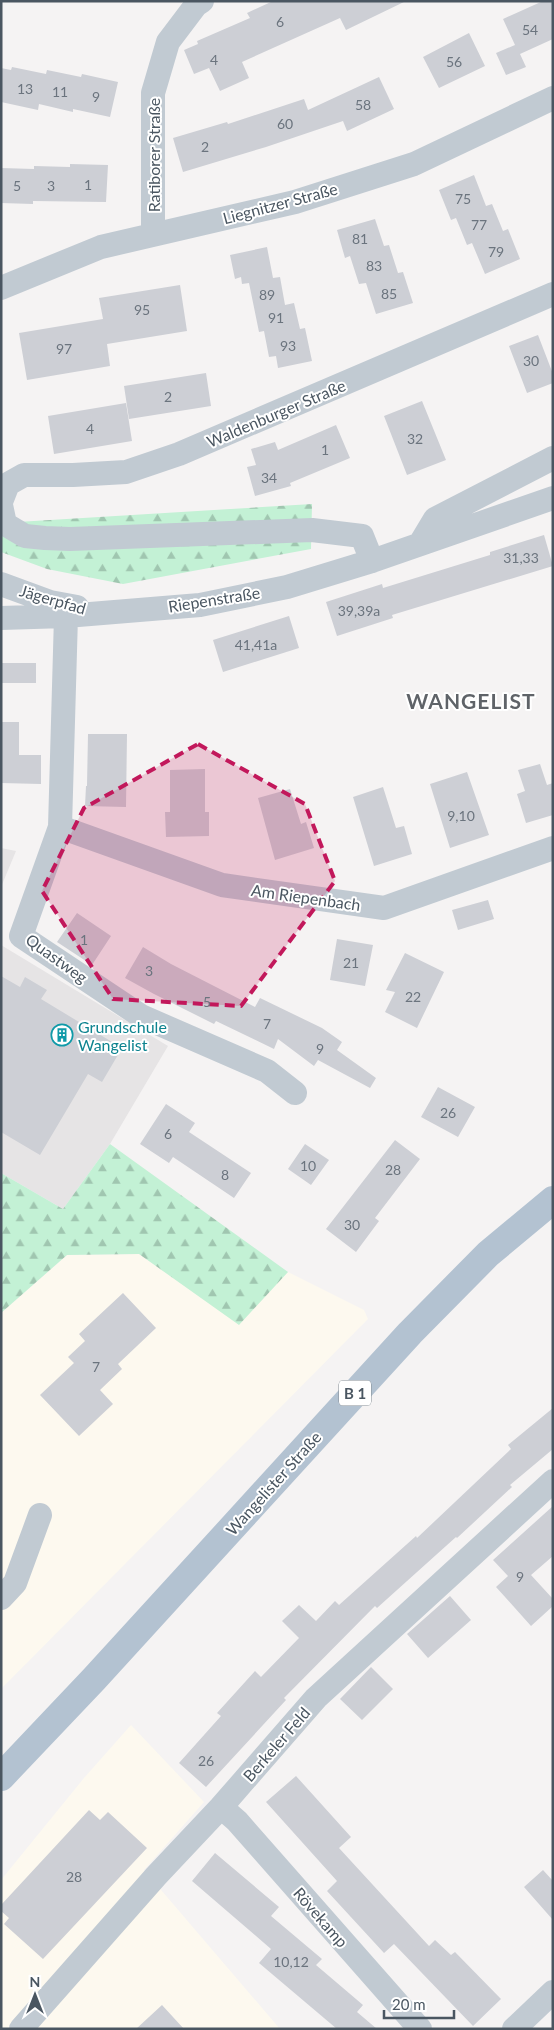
<svg xmlns="http://www.w3.org/2000/svg" width="554" height="2030" viewBox="0 0 554 2030" font-family="Lato,sans-serif">
	<defs>
		<pattern id="forest-firs" width="22" height="20" patternUnits="userSpaceOnUse" patternTransform="scale(1.25)"><rect width="22" height="20" fill="#c3f1d5"/><path d="M5 1l3.5 6h-7zM16 11l3.5 6h-7z" fill="#a0c6b0"/></pattern>
	</defs>
	<rect width="100%" height="100%" fill="#f5f3f3"/>
	<path fill="#fdf9ef" d="M139 1254 239 1324 288 1272 364 1310 368 1319 1 1689V1313L67 1255Z
		M131 1725 204 1802 144 1870 280 2029H1V1880L84 1778Z"/>
	<path fill="#e6e4e5" d="M1 848 16 851 1 887Z
		M1 945 168 1046 110 1144 63 1209 1 1173Z"/>
	<path fill="url(#forest-firs)" d="M312 504 311 549 123 584 47 569 1 552V523Z
		M110 1144 288 1272 239 1325 139 1254 67 1255 1 1313V1173L63 1209Z"/>
	<path fill="#cdcfd5" d="M273 1H406L346 30 340 18 242 62 249 78 220 91 209 68 194 74 184 50 198 44 197 41 250 18 247 13Z
		M543 1H553V39L520 54 526 67 506 75 496 53 515 45 503 19Z
		M469 33 485 66 439 88 423 57Z
		M12 67 46 74 47 70 81 77 82 74 118 82 110 117 73 109V112L39 104 38 110 1 102V68L11 70Z
		M379 77 394 109 347 131 343 121 266 147 183 172 173 138 227 122 228 124 304 99 308 110Z
		M70 164 108 165 106 202 33 201V204L1 203V168L34 169V166L70 167Z
		M474 175 486 206 492 204 503 231 508 229 520 259 485 274 472 243 467 245 456 218 451 220 439 190Z
		M375 219 384 246 389 245 398 273 403 272 413 303 376 314 366 283 359 284 350 256 345 258 337 230Z
		M267 247 273 278 280 277 285 305 294 303 300 329 305 328 312 361 278 368 276 356 269 357 264 331 259 332 249 283 242 284 241 277 235 279 230 255Z
		M180 285 187 331 107 344 110 366 27 380 19 333 103 319 99 298Z
		M538 335 553 374V383L527 393 509 346Z
		M206 373 211 406 129 419 124 386Z
		M422 401 446 460 407 475 384 416Z
		M126 403 132 441 54 454 48 416Z
		M336 425 350 458 290 483 291 486 255 496 247 467 256 465 251 449 275 442 278 450Z
		M544 535 553 566 392 615 393 618 337 636 326 602 382 584 383 588 490 555V552Z
		M289 616 299 648 223 672 213 640Z
		M2 663H36V683H2Z
		M1 722H19V755H41V784L1 783Z
		M88 734H127L126 807 85 806 86 786H87Z
		M540 764 547 785 553 783V815L526 823 517 794 525 791 518 770Z
		M205 769V812H209V836L166 837 165 812H170V770Z
		M467 772 489 835 450 848 430 784Z
		M383 787 396 828 404 826 412 854 374 866 353 797Z
		M290 789 301 824 306 822 314 848 275 860 258 798Z
		M488 900 494 919 458 930 452 910Z
		M77 913 111 936 92 965 57 942Z
		M337 939 373 945 365 986 330 980Z
		M143 947 171 964 255 1007 260 998 322 1028 342 1042 337 1050 376 1078 370 1088 318 1060 314 1066 278 1039 274 1049 216 1021 214 1024 154 994 125 978Z
		M405 953 444 972 417 1028 385 1012 395 992 386 990Z
		M1 976 20 987 25 977 47 990 41 999 122 1048 102 1082 88 1074 40 1155 1 1132Z
		M438 1087 475 1107 458 1137 421 1117Z
		M166 1104 195 1123 189 1132 251 1173 234 1198 173 1157 169 1163 140 1144Z
		M395 1140 420 1159 375 1218 379 1221 356 1252 326 1229Z
		M305 1144 329 1160 311 1185 288 1169Z
		M123 1293 156 1328 118 1364 122 1369 100 1390 113 1404 79 1436 40 1395 74 1363 68 1357 85 1341 79 1334Z
		M553 1408V1449L510 1485 512 1487 457 1538 456 1537 377 1608 375 1606 284 1698 286 1700 206 1787 179 1763 221 1716 217 1713 255 1671 261 1677 299 1638 282 1621 299 1605 316 1621 335 1601 339 1605 416 1536 417 1538 511 1449 508 1445Z
		M553 1506V1556L531 1575 553 1599V1606L531 1626 496 1587 508 1576 493 1560Z
		M450 1596 471 1620 428 1658 407 1634Z
		M371 1667 393 1689 362 1720 340 1699Z
		M296 1776 351 1837 339 1848 429 1946 435 1940 451 1955 455 1952 501 1999 473 2026 394 1944 384 1953 327 1891 337 1881 266 1802Z
		M89 1810 100 1820 108 1812 147 1848 43 1959 4 1924 9 1918 1 1911V1905Z
		M215 1853 279 1907 271 1916 322 1959 316 1965 363 2005 357 2012 377 2029H337L259 1963 271 1949 192 1881Z
		M543 1870 553 1881V1920L524 1887Z
		M162 2005 184 2029H136Z"/>
	<g fill="none" stroke-linecap="round" stroke-linejoin="round">
		<path stroke="#c1cad2" stroke-width="24" d="M153 233V93L168 42 196 5 202 1
			M1 288 101 247 295 202 414 164 553 98
			M1 502 8 484 24 475H73L126 472 179 454 553 294
			M1 505 5 524 25 536 45 538 70 539 312 530 362 536 372 561
			M420 544 435 519 553 458
			M1 584 50 602 77 607
			M66 616 60 827 21 936 141 1016 267 1071 295 1093
			M1 618 66 616 200 605 287 587 372 561 553 498
			M60 827 222 885 384 908 553 848
			M1 1598 15 1583 40 1515
			M221 1807 237 1821 420 2029
			M21 2029 156 1876 221 1807 316 1698 553 1481
			M514 2029 553 1992"/>
		<path stroke="#b3c2d1" stroke-width="28" d="M1 1777 94 1679 410 1333 488 1254 553 1200"/>
	</g>
	<path fill="#c2185b" fill-opacity="0.2" stroke="#c2185b" stroke-width="4" stroke-dasharray="10 6" stroke-linejoin="round" d="M198 744 305 804 335 881 241 1006 113 999 42 891 84 808Z"/>
	<defs>
		<g id="building-ring" transform="scale(1.125)"><circle r="9.5" fill="#fff" stroke="#0f9aa8" stroke-width="1.5"/><path d="M-4-6H4V6H1V3H-1V6H-4ZM-2.5-4.3h1.7v1.8h-1.7ZM.8-4.3h1.7v1.8H.8ZM-2.5-1h1.7V.8h-1.7ZM.8-1h1.7V.8H.8Z" fill="#0f9aa8"/></g>
	</defs>
	<g fill-rule="evenodd">
		<use href="#building-ring" x="62" y="1035"/>
	</g>
	<g text-anchor="middle" dominant-baseline="central" stroke-width="4" stroke-linejoin="round" paint-order="stroke">
		<g font-size="14" fill="#6b747e">
			<text x="280" y="21">6</text>
			<text x="530" y="29">54</text>
			<text x="214" y="59">4</text>
			<text x="454" y="61">56</text>
			<text x="25" y="88">13</text>
			<text x="60" y="91">11</text>
			<text x="96" y="96">9</text>
			<text x="363" y="104">58</text>
			<text x="285" y="123">60</text>
			<text x="205" y="146">2</text>
			<text x="88" y="184">1</text>
			<text x="17" y="185">5</text>
			<text x="51" y="185">3</text>
			<text x="463" y="198">75</text>
			<text x="479" y="224">77</text>
			<text x="360" y="238">81</text>
			<text x="496" y="251">79</text>
			<text x="374" y="265">83</text>
			<text x="389" y="293">85</text>
			<text x="267" y="294">89</text>
			<text x="142" y="309">95</text>
			<text x="276" y="317">91</text>
			<text x="288" y="345">93</text>
			<text x="64" y="348">97</text>
			<text x="531" y="360">30</text>
			<text x="168" y="396">2</text>
			<text x="90" y="428">4</text>
			<text x="415" y="438">32</text>
			<text x="325" y="449">1</text>
			<text x="269" y="477">34</text>
			<text x="521" y="557">31,33</text>
			<text x="359" y="610">39,39a</text>
			<text x="256" y="644">41,41a</text>
			<text x="461" y="815">9,10</text>
			<text x="84" y="939">1</text>
			<text x="351" y="962">21</text>
			<text x="149" y="970">3</text>
			<text x="413" y="996">22</text>
			<text x="207" y="1001">5</text>
			<text x="267" y="1023">7</text>
			<text x="320" y="1048">9</text>
			<text x="448" y="1112">26</text>
			<text x="168" y="1133">6</text>
			<text x="308" y="1165">10</text>
			<text x="393" y="1169">28</text>
			<text x="225" y="1174">8</text>
			<text x="352" y="1224">30</text>
			<text x="96" y="1366">7</text>
			<text x="520" y="1576">9</text>
			<text x="206" y="1760">26</text>
			<text x="74" y="1876">28</text>
			<text x="291" y="1961">10,12</text>
		</g>
		<rect fill="#fff" stroke="#808990" stroke-width="1" x="339" y="1380.5" width="32" height="25" rx="4"/>
		<g font-size="15" font-weight="bold" fill="#4a5661">
			<text x="355" y="1393">B 1</text>
		</g>
		<g font-size="16" fill="#4a5661" stroke="#fff">
			<text transform="translate(153 155) rotate(-90)">Ratiborer Straße</text>
			<text transform="translate(280 203) rotate(-15)">Liegnitzer Straße</text>
			<text transform="translate(276 413) rotate(-23)">Waldenburger Straße</text>
			<text transform="translate(53 599) rotate(16)">Jägerpfad</text>
			<text transform="translate(214 599) rotate(-9)">Riepenstraße</text>
			<text transform="translate(306 897) rotate(8)">Am Riepenbach</text>
			<text transform="translate(57 958) rotate(36)">Quastweg</text>
			<text transform="translate(273 1483) rotate(-48)">Wangelister Straße</text>
			<text transform="translate(276 1744) rotate(-49)">Berkeler Feld</text>
			<text transform="translate(321 1917) rotate(49)">Rövekamp</text>
		</g>
		<g font-size="16" fill="#0d838f" stroke="#fff" text-anchor="start">
			<text x="78" y="1026">Grundschule<tspan x="78" dy="18">Wangelist</tspan></text>
		</g>
		<g font-size="21" font-weight="bold" letter-spacing="1" fill="#5f6368" stroke="#fff">
			<text x="471" y="700">WANGELIST</text>
		</g>
	</g>
	<rect width="554" height="2030" fill="none" stroke="#4a5661" stroke-width="5"/>
	<g transform="translate(35 1995)" stroke="#ffffff" stroke-width="4" paint-order="stroke">
	<path d="M0-4L9 19L0 12L-9 19Z" fill="#4a5661"/>
	<text y="-8" font-size="14" font-weight="bold" text-anchor="middle" fill="#4a5661">N</text>
	</g>
	<path d="M384 2010v8h70v-8" fill="none" stroke="#4a5661" stroke-width="2.5"/>
	<text x="392" y="2010" font-size="15" fill="#4a5661" stroke="#ffffff" stroke-width="4" paint-order="stroke">20 m</text>
</svg>
